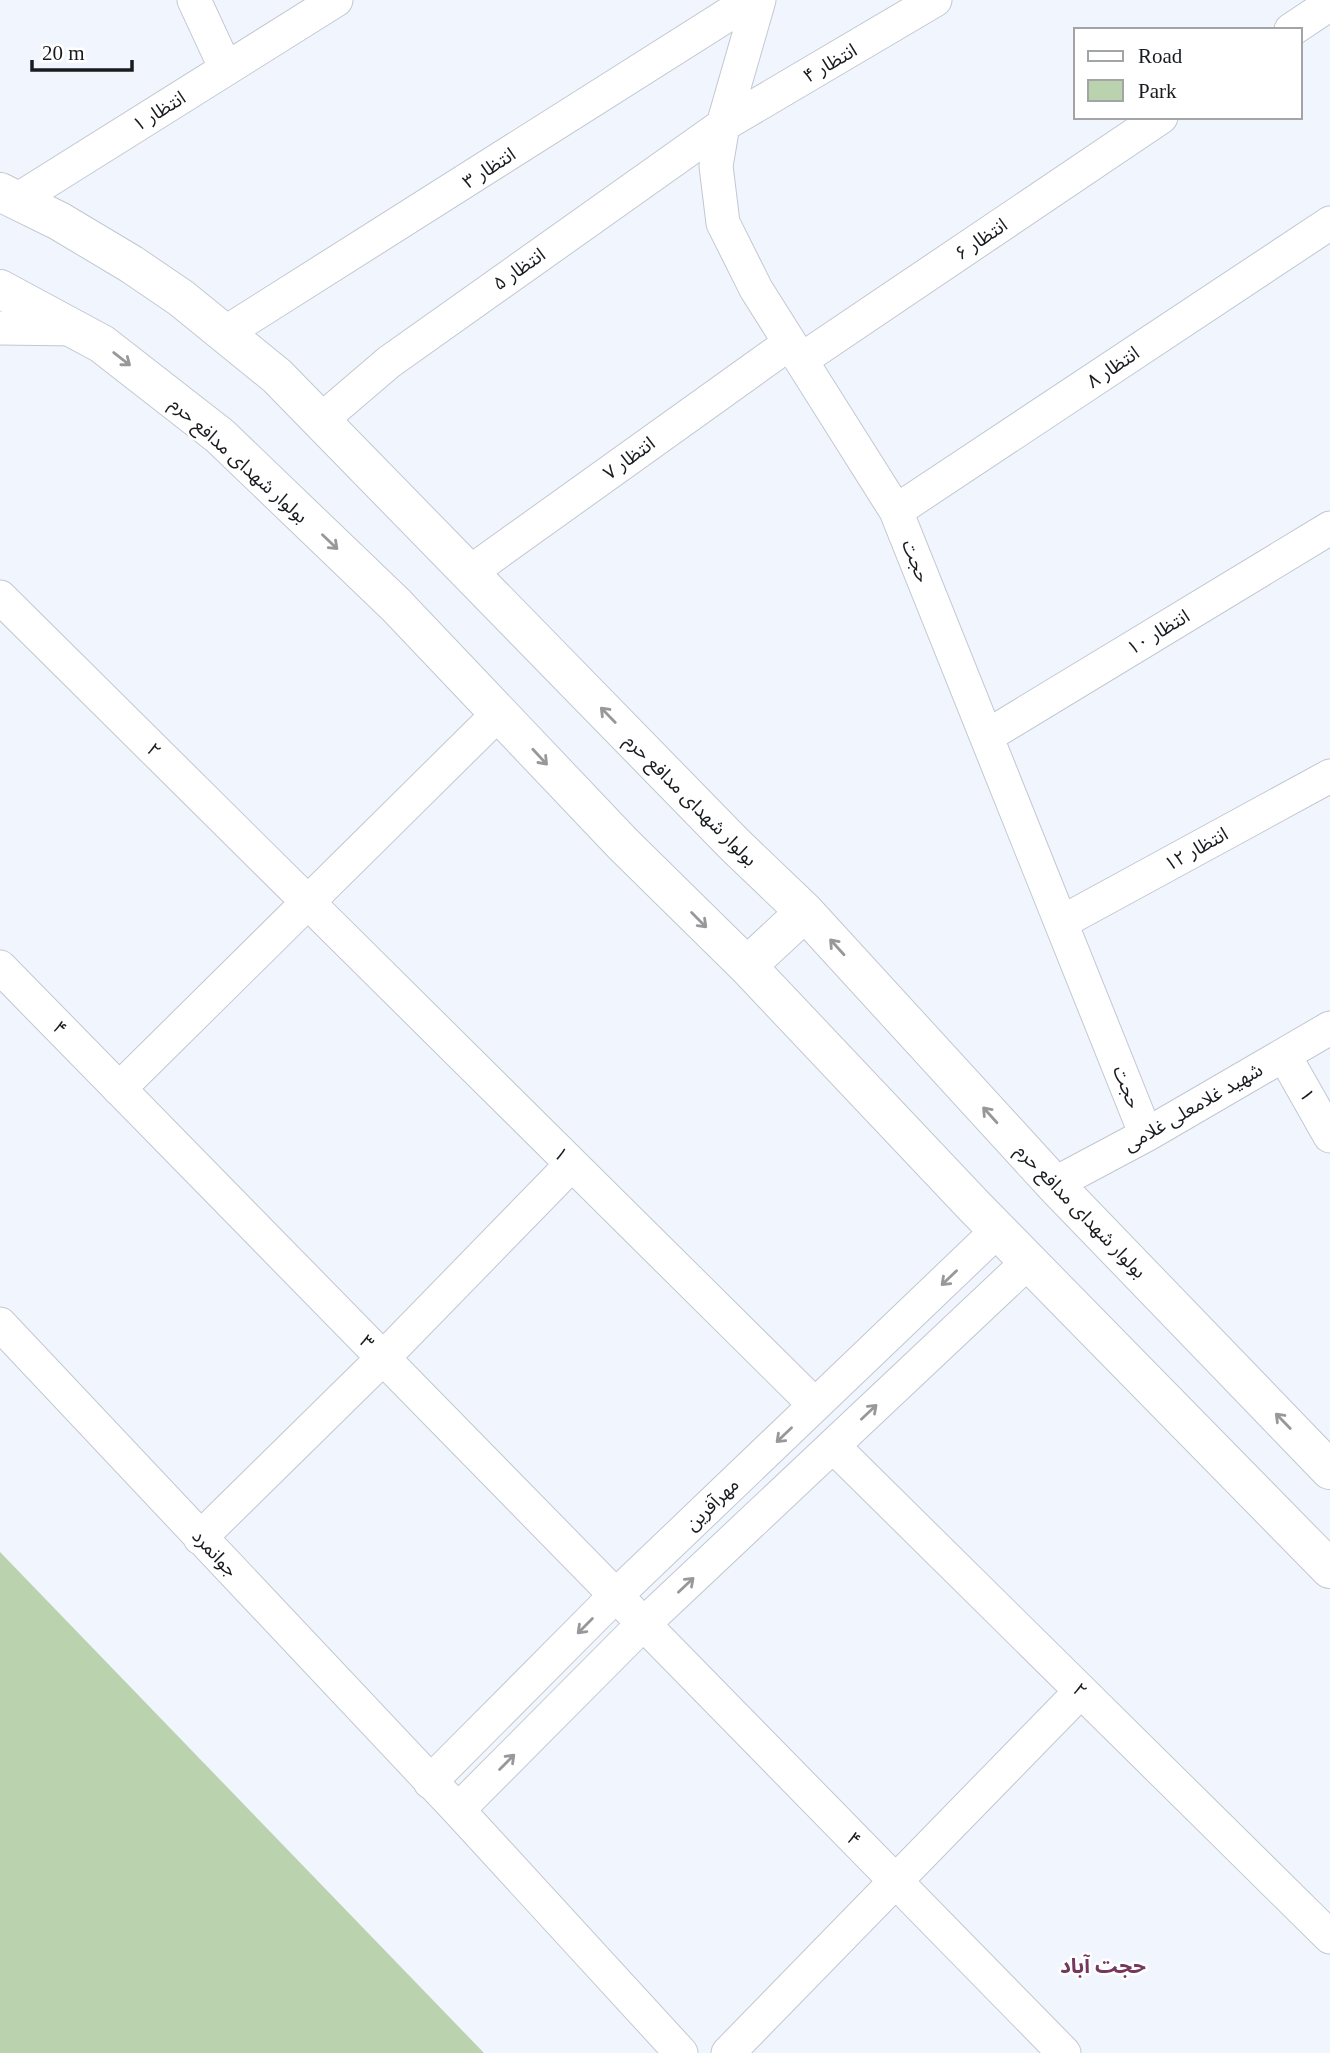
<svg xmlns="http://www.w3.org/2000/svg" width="1330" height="2053" viewBox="0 0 1330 2053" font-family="'Times New Roman','Noto Sans Arabic',serif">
	<rect width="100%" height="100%" fill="#f0f5fe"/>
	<path fill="#bad2ad" d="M0 1552 484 2053H0Z"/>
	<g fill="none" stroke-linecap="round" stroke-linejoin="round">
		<g stroke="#c2c8d1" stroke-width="35">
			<path id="minor" d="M194 0 226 69
				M759 0 723 125 716 166 723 223 756 289 896 511 1146 1135
				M1291 30 1330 4
				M17 200 336 0
				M0 328 75 329
				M225 333 751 0
				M801 360 1161 117
				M320 421 389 362 723 125 935 0
				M896 511 1330 223
				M469 573 790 343
				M0 597 815 1405
				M987 736 1330 528
				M1062 922 1330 776
				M0 967 1064 2053
				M1284 1055 1330 1136
				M119 1089 499 713
				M1054 1184 1146 1135 1330 1028
				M0 1324 458 1810 681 2053
				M833 1446 1330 1937
				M200 1538 383 1358 572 1164
				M430 1782 607 1604 998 1230
				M458 1810 631 1636 1029 1261
				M728 2053 1081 1691"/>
		</g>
		<g stroke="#c2c8d1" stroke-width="40">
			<path id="major" d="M0 192 59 221 131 264 181 298 277 376 735 845 805 912 1054 1184 1330 1470
				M0 289 102 344 220 436 396 605 623 844 747 966 974 1206 1330 1569
				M747 966 805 912"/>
		</g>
		<use href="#minor" stroke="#fff" stroke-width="33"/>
		<use href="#major" stroke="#fff" stroke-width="38"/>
	</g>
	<defs><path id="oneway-shaft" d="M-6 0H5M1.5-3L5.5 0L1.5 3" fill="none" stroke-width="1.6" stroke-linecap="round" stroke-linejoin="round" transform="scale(1.75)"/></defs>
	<g stroke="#98989a">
		<use href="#oneway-shaft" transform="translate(122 359) rotate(38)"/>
		<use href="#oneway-shaft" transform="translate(330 542) rotate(44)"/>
		<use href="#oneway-shaft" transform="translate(608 715) rotate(-134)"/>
		<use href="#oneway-shaft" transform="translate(540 757) rotate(47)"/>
		<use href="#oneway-shaft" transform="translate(699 920) rotate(45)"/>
		<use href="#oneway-shaft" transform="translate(837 947) rotate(-132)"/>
		<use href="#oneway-shaft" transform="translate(990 1115) rotate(-132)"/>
		<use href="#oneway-shaft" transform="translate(949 1278) rotate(136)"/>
		<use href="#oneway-shaft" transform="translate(869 1412) rotate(-43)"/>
		<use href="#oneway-shaft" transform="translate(1283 1421) rotate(-134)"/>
		<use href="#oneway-shaft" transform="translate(784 1435) rotate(136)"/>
		<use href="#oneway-shaft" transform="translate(686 1585) rotate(-43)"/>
		<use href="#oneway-shaft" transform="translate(585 1626) rotate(135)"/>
		<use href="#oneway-shaft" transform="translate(507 1762) rotate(-45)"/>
	</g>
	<g text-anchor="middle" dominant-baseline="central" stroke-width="5" stroke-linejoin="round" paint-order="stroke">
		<g font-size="19" fill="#191b1e" stroke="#fff">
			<text transform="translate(830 63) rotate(-30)">انتظار ۴</text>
			<text transform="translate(159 111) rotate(-32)">انتظار ۱</text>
			<text transform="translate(489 168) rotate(-33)">انتظار ۳</text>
			<text transform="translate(981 239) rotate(-34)">انتظار ۶</text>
			<text transform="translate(519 269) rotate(-35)">انتظار ۵</text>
			<text transform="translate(1113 367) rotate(-34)">انتظار ۸</text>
			<text transform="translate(629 458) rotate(-36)">انتظار ۷</text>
			<text transform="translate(239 460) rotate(42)">بولوار شهدای مدافع حرم</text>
			<text transform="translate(916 561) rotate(68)">حجت</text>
			<text transform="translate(1158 632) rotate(-31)">انتظار ۱۰</text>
			<text transform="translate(154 750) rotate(45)">۲</text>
			<text transform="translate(691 800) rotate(45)">بولوار شهدای مدافع حرم</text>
			<text transform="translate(1196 849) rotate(-29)">انتظار ۱۲</text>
			<text transform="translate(60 1028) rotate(46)">۴</text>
			<text transform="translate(1127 1087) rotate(68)">حجت</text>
			<text transform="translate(1307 1095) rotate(60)">۱</text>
			<text transform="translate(1193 1107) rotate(-30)">شهید غلامعلی غلامی</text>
			<text transform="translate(561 1154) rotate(45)">۱</text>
			<text transform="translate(1081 1211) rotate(46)">بولوار شهدای مدافع حرم</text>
			<text transform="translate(367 1342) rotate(46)">۳</text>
			<text transform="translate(712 1504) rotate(-44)">مهرآفرین</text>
			<text transform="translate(215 1553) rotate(47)">جوانمرد</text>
			<text transform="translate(1080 1690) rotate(45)">۲</text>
			<text transform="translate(854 1839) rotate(45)">۴</text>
		</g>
		<g font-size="21" font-weight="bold" fill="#75375e" stroke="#fff">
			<text x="1103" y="1966">حجت آباد</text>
		</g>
	</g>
	<rect x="1074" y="28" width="228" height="91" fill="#ffffff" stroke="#a3a4a5" stroke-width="2"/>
	<rect x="1088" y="51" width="35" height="10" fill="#ffffff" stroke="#a3a4a5" stroke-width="2"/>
	<text x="1138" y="63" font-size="21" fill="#191b1e">Road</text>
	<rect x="1088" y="80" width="35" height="21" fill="#bad2ad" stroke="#a3a4a5" stroke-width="2"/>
	<text x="1138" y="98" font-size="21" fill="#191b1e">Park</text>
	<path d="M32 60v10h100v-10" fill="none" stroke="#191b1e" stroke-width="3.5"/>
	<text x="42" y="60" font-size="21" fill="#191b1e" stroke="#ffffff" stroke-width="5" paint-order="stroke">20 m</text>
</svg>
